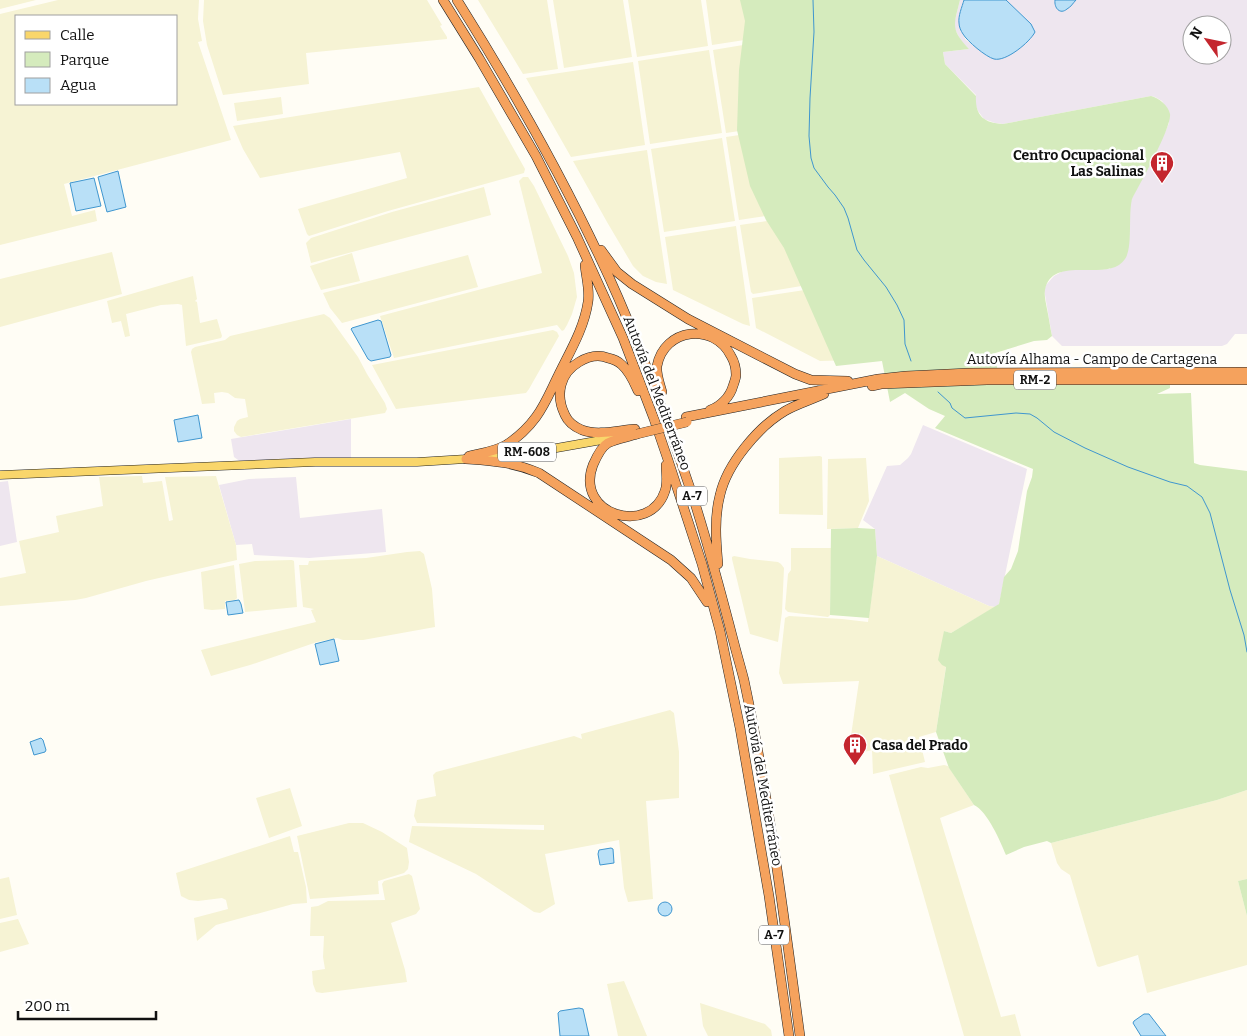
<svg xmlns="http://www.w3.org/2000/svg" width="1247" height="1036" viewBox="0 0 1247 1036" font-family="Bitter,serif">
	<rect width="100%" height="100%" fill="#fffdf5"/>
	<path fill="#eee6ef" fill-rule="evenodd" d="M960 0H964L959 20 960 29 963 35 966 40 986 55 993 58 1013 53 1030 39 1031 24 1006 0H1247V334H1235L1227 344 1222 346H1062L1052 336 1045 295 1044 291 1046 285 1054 276 1065 270 1110 269 1132 198 1166 130 1169 123V112L1162 101 1155 97 1151 96 1003 124 995 123 984 119 978 111 975 104 976 95 945 64 943 52 969 49 961 41 955 29 954 24ZM1192 25H1222V55H1192Z
		M351 419V459L241 462 234 457 231 439Z
		M923 425 1027 469 999 604 995 607 989 606 877 556 875 529 863 520 887 466 900 465 908 458 911 454Z
		M296 477 300 518 382 509 386 552 309 558 254 555 252 544 236 545 219 485 249 479Z
		M8 481 17 542 0 546V482Z"/>
	<path fill="#f6f3d4" fill-rule="evenodd" d="M0 0H36L0 9Z
		M58 0H199L198 19 202 41 198 42 231 140 64 184 72 216 95 210 97 221 0 245V14ZM176 16V104H16V16Z
		M204 0H427L442 25 440 26 447 37V39L306 53 309 84 223 95 207 45 203 21Z
		M478 0H547L558 69 523 74Z
		M553 0H623L632 57 564 68Z
		M628 0H701L708 46 637 57Z
		M706 0H778L783 34 712 45Z
		M784 38 785 124 726 133 713 50Z
		M709 50 722 133 650 144 638 61Z
		M633 62 645 145 571 157 526 78Z
		M479 87 525 169 524 173 388 211 309 236 307 234 298 209 407 178 400 152 260 178 243 149 233 126Z
		M281 97 283 114 237 121 234 103Z
		M785 128 818 208 739 220 726 137Z
		M722 138 735 221 664 232 651 149Z
		M647 150 667 284 656 282 643 276 633 266 607 222 573 161Z
		M523 177H528L534 186 568 256 574 273 577 297 572 314 567 325 564 330 562 331 557 325 394 358 380 316 542 273 519 181Z
		M484 187 491 215 311 263 306 243 311 238 392 212Z
		M820 213 844 279 753 294 751 292 740 225Z
		M736 226 750 326 743 324 673 290 665 237Z
		M112 252 122 294 0 327V279Z
		M352 253 360 281 321 290 310 266Z
		M468 255 478 287 342 323 330 308 323 293Z
		M193 276 197 299 195 301 197 302 200 323 217 319 222 336 221 338 186 346 182 305 178 304 161 305 126 314 130 336 125 337 121 321 112 323 107 301Z
		M844 284 857 360 820 361 756 328 752 298Z
		M324 314 330 318 358 357 367 374 385 403 387 409 385 413 241 437 237 435 234 431V427L237 421 240 419 248 417 245 399 235 398 228 393 222 392 214 393 215 403 202 404 191 352 192 349 195 347 225 340 230 336Z
		M553 330 557 332 559 336 529 389 526 393 396 409 372 365Z
		M820 456 822 457 823 515 779 514V458Z
		M866 458 869 501 858 528 827 529 828 459Z
		M142 476 143 483 162 481 169 521 173 520 165 477 216 476 236 545 237 560 146 581 86 598 75 600 0 606V578L26 573 19 541 59 532 56 516 103 506 99 477Z
		M791 548H831L830 615 828 617 788 612 785 609 788 574 791 570Z
		M420 551 424 554 432 589 435 627 363 640H343L337 638 317 642 250 665 211 676 201 650 316 622 311 610 314 609 303 607 299 565H308L309 561 366 558 407 552Z
		M734 556 750 559 778 562 781 564 784 568 782 612 778 642 750 634 732 559V557Z
		M877 556 989 606 995 607 951 633 944 631 946 666 936 732 919 737 925 762 873 774 872 750 848 756 859 681 783 684 779 673 785 618 789 616 842 619 868 622Z
		M292 560 294 561 297 607 245 612 239 564 255 561Z
		M234 565 237 598 235 600 225 601V609L212 610 204 609 201 572Z
		M670 710 674 713 679 752V798L646 801 653 899 628 902 624 888 619 840 545 854 555 904 540 913 534 912 525 906 476 874 409 842 412 826 544 830V825L417 823 414 816 417 800 436 796 433 775 436 772 574 736 582 739 581 734Z
		M944 765 948 766 974 805 940 818 1001 1017 1015 1014 1021 1036H964L889 775 921 767 928 768Z
		M290 788 302 826 269 838 256 798Z
		M1247 790V879L1238 881 1247 916V965L1147 993 1138 955 1099 967 1097 966 1070 875 1061 869 1057 863 1051 843 1217 800Z
		M349 823H363L382 832 407 848 409 862 408 869 404 873 378 881 379 894 310 899 297 836Z
		M290 836 294 852H298L306 887 307 903 293 904 216 925 197 941 194 918 228 909 226 900 222 898 198 901 189 900 181 896 176 873Z
		M409 874 412 876 420 909 416 914 391 923 405 970 407 982 322 993 316 992 313 984 312 971 325 969 323 957 324 936H310L311 907 318 906 328 901 385 900 382 884 384 881Z
		M9 877 17 915 0 919V879Z
		M18 919 29 944 0 952V923Z
		M624 981 647 1036H618L607 984Z
		M700 1003 765 1024 771 1030 772 1036H708L703 1026Z"/>
	<path fill="#d5ebbd" d="M740 0H960C954 25 950 29 969 49L943 52 945 64 976 96C975 115 983 123 1003 124L1151 96C1159 98 1168 105 1170 114 1172 127 1140 184 1132 199 1128 215 1133 248 1125 259 1109 284 1052 253 1045 290 1044 296 1046 303 1047 309 1049 318 1050 327 1052 336L1047 340 1034 341 992 354 994 357 1001 381H1170V388L1157 394 1191 393 1194 463 1200 465 1247 471V790L1217 800 1051 843 1047 841 1024 847 1006 855C1000 841 988 812 974 805L949 768 936 732 946 667 942 665 938 660 944 631 951 633 999 604 1004 577 1011 569 1018 551 1027 491 1032 477 1033 469 935 428 945 416 929 409 905 393 890 402 882 361 836 366 784 248 766 220 750 186 737 130 739 70 745 21Z
		M858 528 875 529 877 556 869 618 830 615 831 529Z
		M1247 879V916L1238 881Z"/>
	<path fill="#b9e0f7" stroke="#3f96cf" d="M964 0H1006L1031 24 1035 32C1030 42 1006 62 994 59 986 57 967 41 963 34 961 31 959 27 959 23 958 16 962 7 964 0Z
		M1055 0H1076C1073 3 1071 7 1067 9 1060 15 1054 8 1055 0Z
		M118 171 126 207 107 212 98 177Z
		M94 178 101 206 76 211 70 183Z
		M378 320 381 321 391 355 390 357 371 361 368 359 351 329 352 328Z
		M198 415 202 438 178 442 174 420Z
		M239 600 241 604 243 613 228 615 226 602Z
		M334 639 339 661 320 665 315 644Z
		M41 738 43 740 46 750 45 752 34 755 30 742Z
		M611 848 613 849 614 863 600 865 598 854 599 850Z
		M658 909a7 7 0 1 1 14 0a7 7 0 1 1-14 0Z
		M579 1008 583 1009 589 1036H560L558 1013 560 1011Z
		M1144 1014H1149L1166 1036H1141L1133 1023 1134 1021Z"/>
	<g fill="none" stroke-linecap="round" stroke-linejoin="round">
		<path stroke="#3f96cf" stroke-width="1" d="M813 0 814 32 810 98 809 136 811 158 814 168 828 187 835 195 844 208 848 218 857 250 864 260 886 287 897 305 904 320 905 344 911 361
			M938 392 950 403 952 408 965 418 1016 413 1030 414 1037 418 1054 432 1085 448 1128 467 1170 482 1187 486 1202 497 1210 513 1230 590 1244 635 1247 652"/>
		<g stroke="#222" stroke-width="9">
			<path id="primary" d="M0 475 315 462H417L466 459 534 452 613 438"/>
		</g>
		<g stroke="#222" stroke-width="10">
			<path id="highway" d="M443 0 479 58 536 156 577 237 623 338 654 419 668 460 702 564 720 631 740 728 769 896 789 1036
				M457 0C513 89 565 181 609 277 641 347 667 420 692 494 708 543 721 593 734 643 737 655 741 668 744 680 769 798 784 917 800 1036
				M601 250 617 272 632 284 688 319 795 374 811 380 848 381
				M872 386 881 384 987 380H1247
				M662 392C660 384 656 375 657 366 664 328 714 322 731 356 734 361 736 369 736 375 736 378 734 383 733 386 730 397 720 407 710 410
				M686 417 878 379 906 376 969 373 1247 372
				M635 429C619 430 598 436 582 430 575 427 568 422 565 415 555 395 560 373 579 362 589 356 598 354 608 358 613 359 618 361 622 365 630 372 634 382 638 391
				M637 434C628 437 616 439 608 443 601 447 596 458 593 465 574 515 650 537 665 491 668 483 666 473 666 465
				M469 456C481 453 494 452 506 445 517 438 528 428 536 417 545 405 551 390 558 376 569 353 584 329 588 302 590 290 586 277 585 265
				M466 459C493 461 513 462 539 473L671 560 691 578 707 602
				M718 564C716 541 714 518 720 495 727 464 758 427 785 411 797 404 811 400 824 394"/>
		</g>
		<use href="#primary" stroke="#f9d66b" stroke-width="8"/>
		<use href="#highway" stroke="#f5a25d" stroke-width="9"/>
		<g stroke="#222" stroke-width="10" stroke-linecap="butt">
			<path id="highway-bridge" d="M637 434 687 422"/>
		</g>
		<use href="#highway-bridge" stroke="#f5a25d" stroke-width="9"/>
	</g>
	<defs>
		<g id="building-pin" transform="scale(1.25)"><path d="M0 17L-7.5 6A9.5 9.5 0 1 1 7.5 6Z" fill="#c4262e" stroke="#fff"/><path d="M-4-6H4V6H1V3H-1V6H-4ZM-2.5-4.3h1.7v1.8h-1.7ZM.8-4.3h1.7v1.8H.8ZM-2.5-1h1.7V.8h-1.7ZM.8-1h1.7V.8H.8Z" fill="#fff"/></g>
	</defs>
	<g fill-rule="evenodd">
		<use href="#building-pin" x="1162" y="163"/>
		<use href="#building-pin" x="855" y="745"/>
	</g>
	<g text-anchor="middle" dominant-baseline="central" stroke-width="5" stroke-linejoin="round" paint-order="stroke">
		<g fill="#fff" stroke="#585858" stroke-width="1">
			<rect x="1014" y="370.5" width="42" height="19" rx="4"/>
			<rect x="498" y="442.5" width="58" height="19" rx="4"/>
			<rect x="677" y="486.5" width="30" height="19" rx="4"/>
			<rect x="759" y="925.5" width="30" height="19" rx="4"/>
		</g>
		<g font-size="12" font-weight="bold" fill="#111">
			<text x="1035" y="380">RM-2</text>
			<text x="527" y="452">RM-608</text>
			<text x="692" y="496">A-7</text>
			<text x="774" y="935">A-7</text>
		</g>
		<g font-size="14" font-weight="bold" fill="#111" stroke="#fff" text-anchor="end">
			<text x="1144" y="155">Centro Ocupacional<tspan x="1144" dy="16">Las Salinas</tspan></text>
			<text x="872" y="745" text-anchor="start">Casa del Prado</text>
		</g>
		<g font-size="14" fill="#111" stroke="#fff">
			<text x="1092" y="359">Autovía Alhama - Campo de Cartagena</text>
			<text transform="translate(657 393) rotate(69)">Autovía del Mediterráneo</text>
			<text transform="translate(763 785) rotate(80)">Autovía del Mediterráneo</text>
		</g>
	</g>
	<rect x="15" y="15" width="162" height="90" fill="#ffffff" stroke="#a0a0a0"/>
	<rect x="25" y="31" width="25" height="8" fill="#f9d66b" stroke="#a0a0a0"/>
	<text x="60" y="40" font-size="15" fill="#111111">Calle</text>
	<rect x="25" y="52" width="25" height="15" fill="#d5ebbd" stroke="#a0a0a0"/>
	<text x="60" y="65" font-size="15" fill="#111111">Parque</text>
	<rect x="25" y="78" width="25" height="15" fill="#b9e0f7" stroke="#a0a0a0"/>
	<text x="60" y="90" font-size="15" fill="#111111">Agua</text>
	<g transform="translate(1207 40) rotate(303)"><circle r="24" fill="#ffffff" stroke="#a0a0a0"/>
	<path d="M0-4L9 19L0 12L-9 19Z" fill="#c4262e"/>
	<text y="-8" font-size="14" font-weight="bold" text-anchor="middle" fill="#111111">N</text>
	</g>
	<path d="M18 1011v8h138v-8" fill="none" stroke="#111111" stroke-width="2.5"/>
	<text x="25" y="1011" font-size="15" fill="#111111" stroke="#ffffff" stroke-width="4" paint-order="stroke">200 m</text>
</svg>
